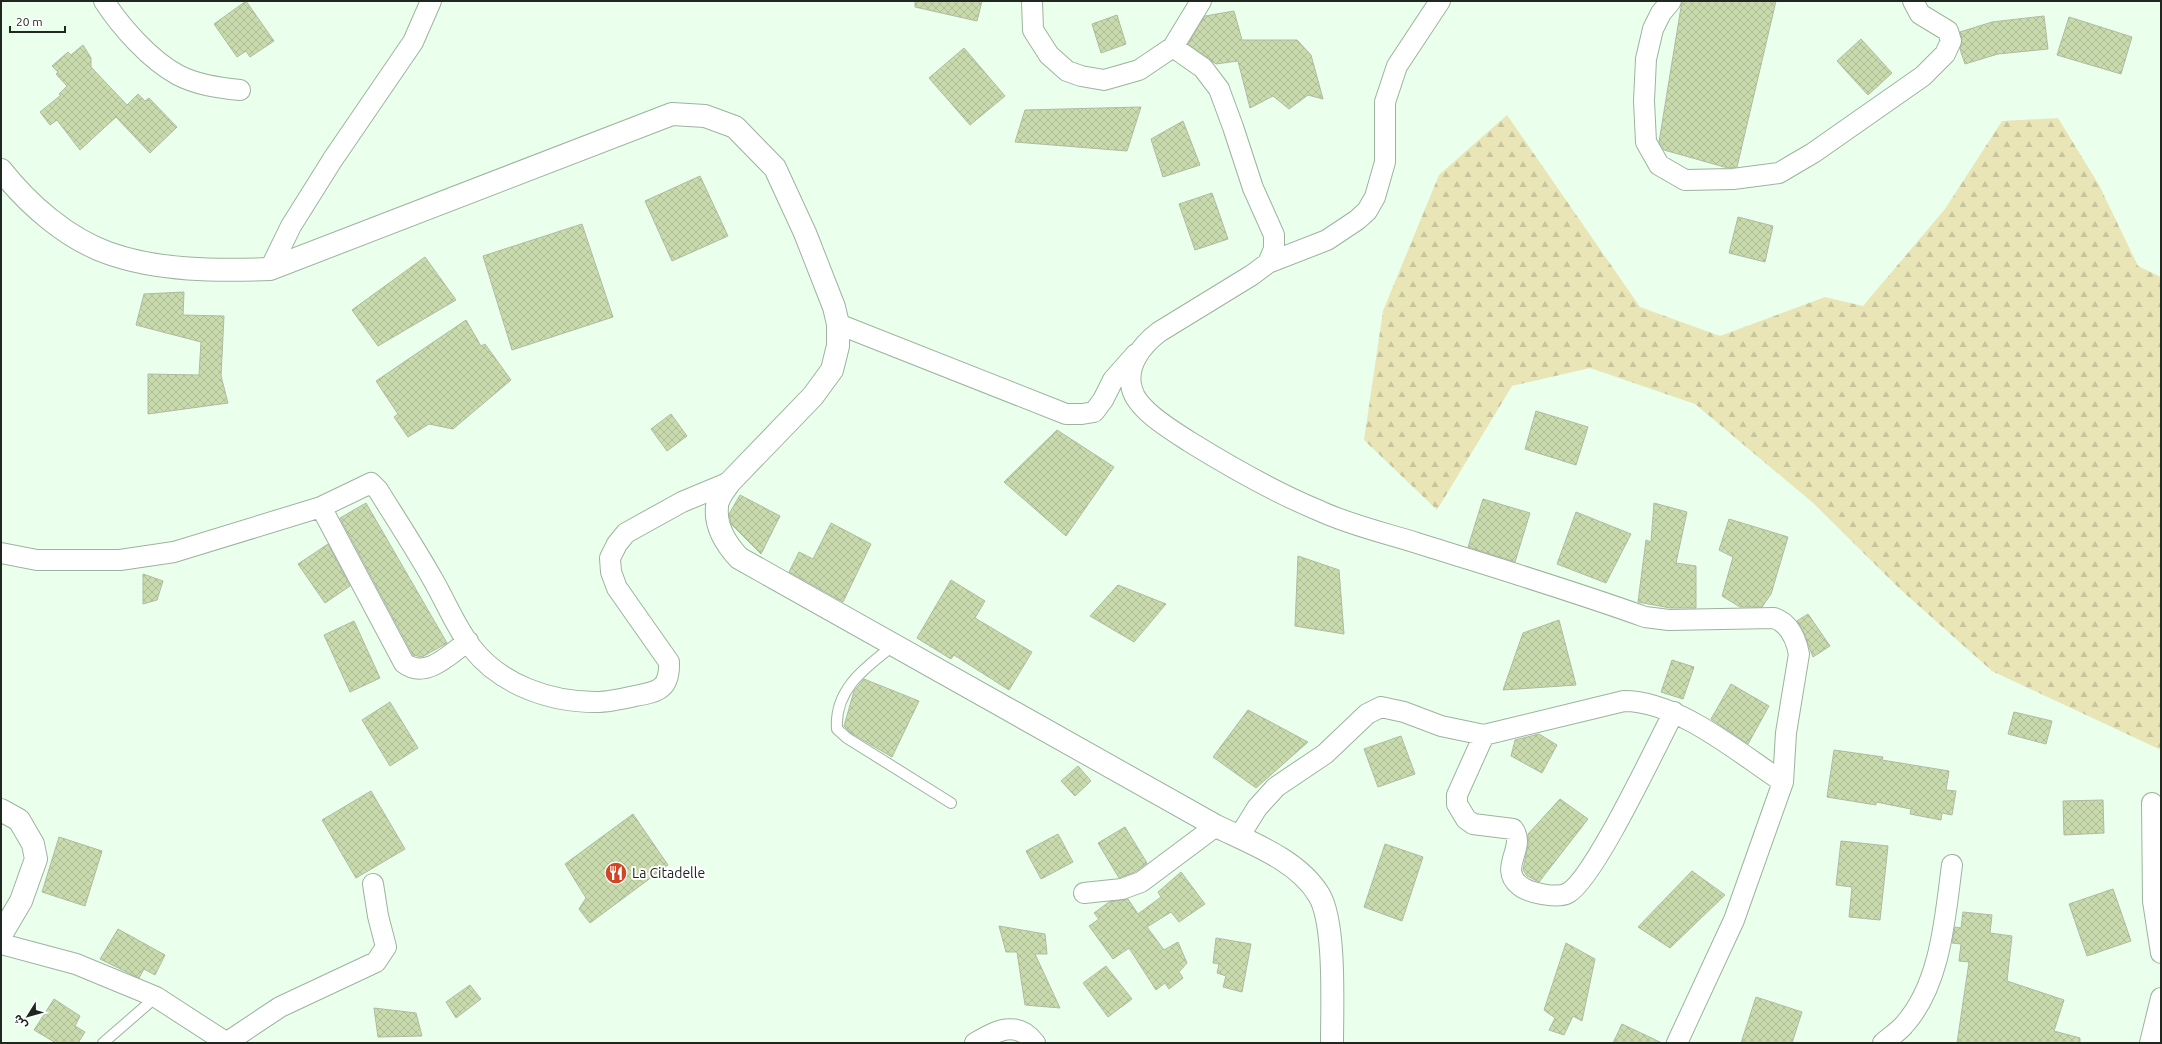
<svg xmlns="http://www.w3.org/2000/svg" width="2162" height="1044" viewBox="0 0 2162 1044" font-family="Ubuntu,'Noto Sans Arabic',sans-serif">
	<defs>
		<pattern id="forest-firs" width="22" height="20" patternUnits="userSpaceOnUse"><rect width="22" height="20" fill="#eae5b7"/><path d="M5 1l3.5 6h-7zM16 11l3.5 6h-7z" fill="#c8c49d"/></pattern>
		<pattern id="building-cross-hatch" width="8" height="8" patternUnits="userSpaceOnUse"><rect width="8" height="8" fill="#c9dbac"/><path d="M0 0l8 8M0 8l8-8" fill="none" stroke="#acbc94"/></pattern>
	</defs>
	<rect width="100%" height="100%" fill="#eaffec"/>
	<path fill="url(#forest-firs)" d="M1507 115 1640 307 1720 336 1825 297 1863 306 1945 209 2002 121 2058 118 2099 185 2138 266 2161 277V750L1992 671 1902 591 1812 502 1695 404 1590 368 1512 386 1437 510 1364 440 1383 311 1439 175Z"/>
	<path fill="url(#building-cross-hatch)" stroke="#b1baa3" d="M246 1 274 41 250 57 246 51 237 57 214 24Z
		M915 1H982L977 21 915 7Z
		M1682 1H1776L1737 167 1728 168 1664 150 1659 142Z
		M1234 11 1242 40H1297L1311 55 1323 99 1308 95 1289 109 1273 96 1250 108 1238 61 1216 64 1188 44 1205 16Z
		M1117 15 1126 44 1101 53 1092 24Z
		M2044 16 2048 49 1998 54 1965 64 1960 49 1962 38 1960 32 1992 22Z
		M2069 17 2132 37 2121 74 2057 55Z
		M1861 39 1892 73 1868 95 1837 61Z
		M83 45 91 58V67L127 105 138 94 145 101 149 98 177 127 150 153 116 117 80 150 57 120 50 125 40 112 61 95 59 94 67 86 56 74 58 72 52 66 68 52 71 55Z
		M964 48 1005 96 970 125 929 78Z
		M1141 107 1127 151 1015 142 1025 110Z
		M1183 121 1200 165 1163 177 1151 139Z
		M700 176 728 236 672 261 645 201Z
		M1212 193 1228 239 1195 250 1179 204Z
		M1738 217 1773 226 1765 262 1729 253Z
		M582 224 613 317 512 350 483 256Z
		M425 257 456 300 378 346 352 310Z
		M184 292 183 315 224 316 221 376 228 403 148 414V374L199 375 201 342 136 325 144 294Z
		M466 320 481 346 485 344 511 380 453 429 429 424 408 437 394 417 398 414 376 381Z
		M1536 411 1588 427 1576 465 1525 449Z
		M671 414 687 436 667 451 651 429Z
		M1057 430 1114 467 1066 536 1004 482Z
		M740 495 780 516 761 554 731 524 729 514Z
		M1483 499 1530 513 1515 562 1468 547Z
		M366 503 447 643 422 657 413 655 340 518Z
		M1654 503 1687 512 1676 563 1696 566V608H1670L1638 602 1646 540 1651 542Z
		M1576 512 1631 534 1606 583 1557 564Z
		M1729 519 1788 537 1771 594 1762 607H1740L1722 596 1733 557 1719 550Z
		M831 523 871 544 843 602 789 572 799 552 813 559Z
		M328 544 350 586 325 603 298 564Z
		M1298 556 1339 570 1344 634 1295 626Z
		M143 574 163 581 157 600 143 604Z
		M951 580 985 601 975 618 1032 652 1009 690 954 655 951 659 917 638Z
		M1118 585 1166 604 1134 642 1090 616Z
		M1808 614 1830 646 1813 657 1804 633 1797 621Z
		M1559 620 1576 685 1503 690 1523 633Z
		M354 621 380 678 350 692 324 635Z
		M1672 660 1694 667 1683 699 1661 692Z
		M864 679 919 701 892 757 851 733 844 726 854 691Z
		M1731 684 1769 706 1748 744 1711 719Z
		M390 702 418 748 390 766 362 720Z
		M1248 710 1308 742 1256 788 1213 757Z
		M2014 712 2052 721 2046 744 2008 734Z
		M1539 734 1557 745 1542 773 1511 756 1515 740Z
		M1401 736 1415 774 1378 787 1364 749Z
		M1834 750 1883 757 1882 760 1949 771 1946 790 1956 791 1952 815 1942 813 1941 820 1910 814 1911 809 1876 802V805L1827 797Z
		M1078 766 1091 781 1075 796 1061 781Z
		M371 791 405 849 356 878 322 820Z
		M1560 799 1588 819 1539 882 1527 876 1523 870 1528 845V834Z
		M2103 800 2104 833 2064 835 2063 801Z
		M633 814 668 865 590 923 579 909 586 898 565 864Z
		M1125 827 1147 863 1135 872 1119 878 1098 843Z
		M1058 834 1073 862 1041 879 1026 851Z
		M59 837 102 851 85 906 42 892Z
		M1841 841 1888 846 1880 920 1849 917 1852 887 1836 885Z
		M1385 844 1423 857 1402 921 1364 907Z
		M1692 871 1725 895 1670 948 1638 927Z
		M1181 872 1205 904 1179 922 1171 912 1147 927 1164 950 1178 942 1187 963 1179 972 1183 978 1169 989 1165 983 1156 990 1129 948 1113 959 1089 926 1099 919 1094 913 1109 902 1128 899 1138 914 1161 897 1158 892Z
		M2113 889 2131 941 2087 956 2069 904Z
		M1963 912 1992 915 1990 933 2012 936 2007 981 2064 1000 2054 1031 2080 1038V1043H1957L1969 962 1959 961 1961 944 1952 943 1955 927 1961 928Z
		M999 926 1045 934 1047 954H1035L1060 1008 1025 1005 1017 952H1006Z
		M118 929 165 955 155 975 144 969 139 978 100 959Z
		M1216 938 1251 944 1242 992 1223 987 1226 976 1217 973 1219 964 1213 963Z
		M1566 943 1595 959 1582 1021 1573 1016 1564 1035 1549 1030 1555 1018 1544 1010Z
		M1106 966 1132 999 1108 1017 1083 983Z
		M470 985 481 999 456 1018 446 1002Z
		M1756 997 1802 1012 1792 1043H1741Z
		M54 999 80 1016 75 1026 85 1032 78 1043H56L34 1030Z
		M374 1008 416 1013 422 1036 378 1037Z
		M1622 1024 1662 1043H1613Z"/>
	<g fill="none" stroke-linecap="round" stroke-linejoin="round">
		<g stroke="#9eb2a0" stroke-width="12">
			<path id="service" d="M894 645C866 667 834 689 837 729L847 738 951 803
				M103 1043 156 997"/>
		</g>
		<g stroke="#9eb2a0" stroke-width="22">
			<path id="minor" d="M104 1C121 27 150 60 178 75 197 85 219 88 240 90
				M1032 1 1033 30 1049 55 1067 71 1081 76 1104 80 1139 70 1173 47 1201 1
				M1671 1 1661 13 1653 29 1646 59 1644 101 1646 142 1659 165 1685 180 1733 179 1779 173 1813 153 1923 76 1945 54 1951 41 1948 31 1920 14 1913 1
				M1173 47 1203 68 1219 89 1233 127 1253 188 1274 235V249L1268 263 1252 275 1159 332C1142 345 1125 366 1132 389 1137 410 1173 431 1190 442 1232 468 1274 492 1320 511 1350 525 1385 533 1417 543 1493 567 1570 590 1645 617L1669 620 1774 618C1789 623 1796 639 1799 654L1786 733 1783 782 1734 920 1677 1043
				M1268 263 1327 240 1357 220 1367 211 1375 197 1385 162V102L1397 66 1440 1
				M270 269 291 226 333 159 413 42 431 1
				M838 324 1066 414H1082L1094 412 1103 400 1113 380 1136 354
				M1 553 37 560H120L174 552 321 507
				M468 641C450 654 426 680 404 663L321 507 371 483 378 490C396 519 415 548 432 578 445 600 456 628 472 648 501 685 550 702 596 702 609 702 622 699 635 696 658 692 670 689 669 662L617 588 611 572 610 558 617 544 626 533 682 502 730 482
				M1484 735 1457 795V804L1466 819 1473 824 1513 829C1527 847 1498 868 1519 885 1528 893 1557 899 1568 893 1594 879 1656 746 1674 712
				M2152 803 2153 901 2161 953
				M1239 837 1257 808 1276 787 1325 754 1367 714 1381 707 1404 712 1441 726 1484 735 1624 701C1678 701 1739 753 1783 782
				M1084 893 1122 889 1141 882 1216 826
				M1 944 76 964 156 997 227 1043
				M226 1043 280 1007 376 962 386 947 378 916 373 884
				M975 1043C996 1031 1017 1019 1035 1043
				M1883 1043C1890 1037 1898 1032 1904 1025 1941 984 1945 917 1952 865
				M2150 1043 2161 998"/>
		</g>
		<g stroke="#9eb2a0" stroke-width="24">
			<path id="tertiary" d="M1 170C28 204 66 238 108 253 158 271 218 271 270 269L672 114 705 116 735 127 775 168 805 233 834 307 838 324V346L832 370 813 396 730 482C725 489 717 498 717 507 715 526 726 544 739 558L1216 826C1251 843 1298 860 1319 895 1336 923 1332 1008 1332 1043
				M1 810 19 820 33 844 36 859 21 901 1 935"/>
		</g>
		<use href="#service" stroke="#fff" stroke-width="10"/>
		<use href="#minor" stroke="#fff" stroke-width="20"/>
		<use href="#tertiary" stroke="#fff" stroke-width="22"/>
	</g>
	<defs>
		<g id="restaurant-disc" transform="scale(1.15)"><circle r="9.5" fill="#d04625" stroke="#fff"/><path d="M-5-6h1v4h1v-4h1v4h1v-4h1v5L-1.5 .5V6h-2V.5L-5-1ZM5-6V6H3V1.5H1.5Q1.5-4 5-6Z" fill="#fff"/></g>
	</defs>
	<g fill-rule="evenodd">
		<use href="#restaurant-disc" x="616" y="873"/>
	</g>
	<g text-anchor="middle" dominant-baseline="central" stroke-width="4" stroke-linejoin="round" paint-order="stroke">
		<g font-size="14" fill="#202720" stroke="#fff" text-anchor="start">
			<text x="632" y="873">La Citadelle</text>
		</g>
	</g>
	<rect width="2162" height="1044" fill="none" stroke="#202720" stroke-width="4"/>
	<g transform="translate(28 1016) rotate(233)" stroke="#ffffff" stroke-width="3" paint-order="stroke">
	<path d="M0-3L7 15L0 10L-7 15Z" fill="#202720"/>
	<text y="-6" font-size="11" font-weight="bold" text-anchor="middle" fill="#202720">ش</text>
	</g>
	<path d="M10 26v6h55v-6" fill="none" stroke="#202720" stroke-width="2"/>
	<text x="16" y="26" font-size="12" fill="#202720" stroke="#ffffff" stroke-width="3" paint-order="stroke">20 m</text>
</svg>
